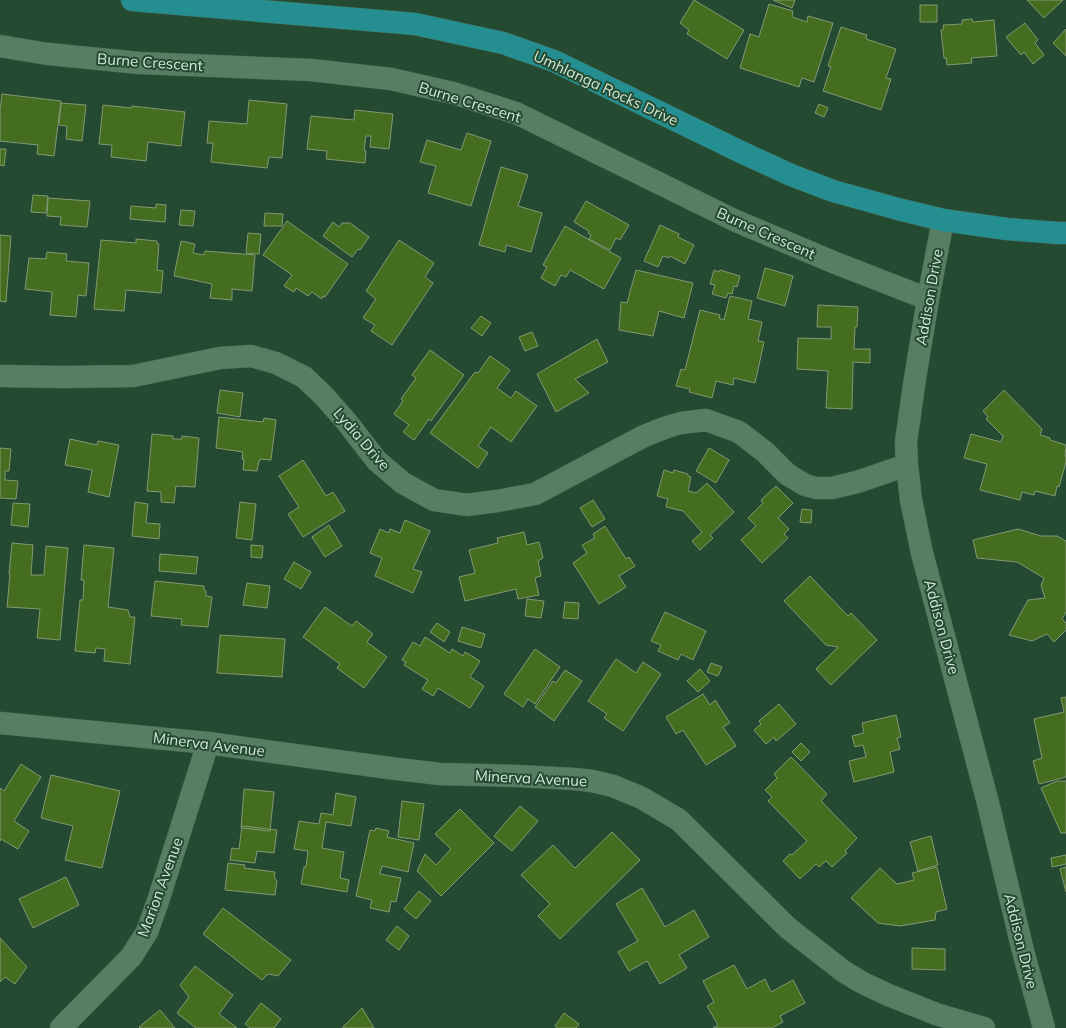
<svg xmlns="http://www.w3.org/2000/svg" width="1066" height="1028" viewBox="0 0 1066 1028" font-family="Mulish,sans-serif">
	<rect width="100%" height="100%" fill="#244a31"/>
	<path fill="#446d20" stroke="#829973" d="M694 0 744 30 727 59 687 34 689 30 680 23Z
		M773 0H795L792 8Z
		M1027 0H1063L1044 18Z
		M769 4 793 11 792 17 807 22 808 16 833 23 814 82 802 78 799 87 740 68 750 34 759 37Z
		M920 5H937V22H920Z
		M972 19 973 22 994 20 997 56 971 58 972 63 947 65 946 58H944L941 30 944 29 943 25 962 24V20Z
		M1025 23 1038 40 1035 43 1044 55 1033 64 1024 52 1021 55 1006 37Z
		M841 27 867 35 866 39 896 49 886 78 891 79 881 110 823 91 831 67 828 66Z
		M1066 29V56L1053 43Z
		M2 94 61 101 54 156 37 154 38 145 0 141V111Z
		M249 100 287 104 282 158 269 157 267 168 211 162 213 143H207L209 121 247 124Z
		M61 103 86 105 82 141 66 139 67 126 59 125Z
		M819 104 828 108 824 117 815 113Z
		M103 105 132 108V106L185 112 181 146 148 142 146 161 111 157 112 145 99 144Z
		M355 110 393 114 389 149 370 147 371 136H366L364 150 366 151 365 163 326 159 327 151 307 149 311 116 354 120Z
		M467 133 491 141 471 206 428 193 436 166 420 162 427 140 461 150Z
		M0 149H6L4 166 0 165Z
		M501 167 528 175 518 206 542 213 531 252 506 245 505 252 479 245Z
		M33 195 48 196 46 213 31 212Z
		M48 198 90 201 87 227 60 225 61 217 47 216Z
		M586 201 629 225 620 240 616 238 610 250 589 239 591 235 588 233 589 231 574 222Z
		M156 204 166 205 165 222 130 219 131 206 156 208Z
		M181 210 195 211 193 226 179 225Z
		M265 213 283 214 282 226H264Z
		M287 221 348 264 325 297 323 296 322 299 312 292 308 296 296 288 294 292 284 286 292 275 263 255Z
		M333 222 339 227 342 223H350L369 237 360 250 358 249 352 257 323 236Z
		M660 225 679 234 678 237 694 245 685 264 670 256 669 258 663 256 658 267 644 261Z
		M565 226 621 258 604 289 570 270 566 277 561 275 555 286 541 278 547 267 543 265Z
		M248 233 261 234 259 254 246 253Z
		M0 235 11 236 6 302 0 301Z
		M136 239 157 241V244H159L157 270 163 271 161 293 126 290 124 311 94 309 101 240 136 243Z
		M399 240 434 263 425 277 433 283 392 345 371 331 375 325 363 318 376 299 366 291Z
		M181 241 195 244 193 253 204 255 205 251 255 255 252 291 232 289V300L210 298 212 284 174 276Z
		M47 252 67 254 66 261 89 263 86 296 78 295 76 317 50 315 52 292 25 289 29 258 46 259Z
		M765 268 793 276 785 306 757 298Z
		M636 270 693 283 684 318 659 311 653 336 619 330 621 302 627 303Z
		M714 270 719 272 720 270 740 276 737 287 734 286 732 294 728 293 726 298 712 294 715 285 710 284Z
		M730 296 752 301 748 319 762 322 758 341 764 342 755 383 734 378 733 385 716 381 712 398 689 392 690 389 676 386 681 369 685 370 700 310 720 315 719 318 724 320Z
		M818 305 858 307 857 327H855L854 349H870V363L853 362 852 409 826 408 828 371 797 369 798 338 831 339V327H817Z
		M481 316 491 323 482 336 471 328Z
		M532 332 538 346 525 351 519 337Z
		M597 339 608 362 575 379 589 393 556 412 537 374Z
		M430 350 464 375 431 421 429 419 414 440 403 432 409 425 394 414 403 401 401 399 416 378 412 375Z
		M490 356 510 370 497 388 511 398 516 391 537 406 511 442 491 427 478 446 488 453 478 468 430 433 475 372 478 373Z
		M220 390 243 393 240 417 217 413Z
		M1004 390 1042 429 1040 435 1050 438V440L1066 445 1065 456H1066V462L1059 487 1057 486 1055 496 1035 491 1034 495 1022 492 1020 500 980 490 987 464 964 458 971 434 1001 442 1003 436 986 419 988 417 983 411Z
		M219 417 263 422 264 418 276 420 271 460 260 459V461H259L257 471 243 470 244 459H242L243 452 216 448Z
		M152 434 173 436V439H182V436L199 438 195 487 176 486 174 503 161 502V492L147 491Z
		M70 439 97 445 98 441 119 445 109 497 88 492 92 470 65 465Z
		M0 448 11 449 9 471H5V480L18 481 16 499 0 498Z
		M709 448 729 460 716 483 696 471Z
		M303 460 326 496 333 492 345 511 303 537 288 514 299 507 279 476Z
		M664 470 673 473 674 470 688 474V476L691 477 688 491 696 493 707 483 734 512 710 535 713 538 700 550 692 541 702 532 683 511 666 507 668 499 657 496Z
		M776 486 793 503 778 518 789 529 784 534 788 538 762 563 741 540 756 526 748 518 763 503 761 500Z
		M593 500 605 519 592 527 580 508Z
		M135 502 148 504 146 523 160 524 159 539 132 536Z
		M240 502 256 504 252 540 236 538Z
		M13 503 30 504 28 527 11 525Z
		M802 509 812 510 811 523 800 522Z
		M405 520 430 531 413 569 422 572 413 593 375 576 382 558 370 553 380 529 389 533 390 529 400 533Z
		M329 525 342 546 325 557 312 537Z
		M605 526 626 559 629 557 635 566 619 576 626 587 599 604 573 563 587 553 582 545 595 538 593 534Z
		M1018 529 1041 536H1057L1066 541V612L1062 619 1066 623V630L1054 642 1047 634 1032 641 1009 635 1028 600 1045 598 1041 585 1044 578 1017 562 977 558 973 540Z
		M524 532 527 545 539 542 543 558 538 561 541 576 535 578 539 595 518 599 516 589 465 601 459 577 475 573 469 550 498 543 497 538Z
		M12 543 33 545 31 575H44L46 546 68 548 60 640 37 638 40 609 7 607 10 574H9Z
		M84 545 114 548 108 607 128 610 130 617H135L130 664 104 661 105 649 96 648 95 653 75 651 80 600H83L84 580H81Z
		M251 545 263 546 262 558 251 557Z
		M160 554 198 557 196 574 159 571Z
		M294 562 311 572 301 589 284 579Z
		M810 576 848 616 851 613 877 640 831 685 816 669 838 647 826 645 784 601Z
		M155 581 204 586V590L206 591V596L212 597 208 627 181 625 182 619 151 616Z
		M247 583 270 586 267 608 243 605Z
		M527 599 544 601 541 618 525 616Z
		M565 602 579 603 578 619 563 618Z
		M325 607 352 626 356 621 373 634 367 642 387 657 364 688 337 668 340 664 303 637Z
		M665 612 706 631 693 660 681 654 678 660 658 651 661 645 651 641Z
		M437 623 450 632 444 642 430 632Z
		M462 627 485 634 481 648 458 641Z
		M220 635 285 639 282 677 217 673Z
		M425 637 450 653 452 649 463 656 465 652 480 661 470 677 484 686 470 708 438 688 433 696 422 689 428 680 404 665 406 662 402 660 413 642 420 646Z
		M535 649 560 667 535 704 528 699 523 707 504 694Z
		M616 659 636 673 643 662 661 674 623 731 604 718 607 714 588 701Z
		M711 663 722 667 718 676 707 672Z
		M700 669 710 681 698 692 687 681Z
		M565 670 582 681 554 721 535 707 553 681 556 683Z
		M703 694 710 705 715 700 730 723 723 727 736 746 706 765 683 730 676 734 666 717Z
		M1066 697V777L1039 784 1033 761 1042 758 1034 719 1064 712 1061 698Z
		M779 704 796 724 776 741 774 737 766 744 754 730 761 724 759 721Z
		M896 715 901 737 897 738 900 749 890 752 894 772 854 782 849 761 866 757 863 745 855 747 852 736 864 733 862 723Z
		M801 743 810 752 801 761 792 752Z
		M791 757 827 794 821 801 857 838 845 851 847 853 832 867 826 861 819 867 816 864 800 879 783 861 790 854 792 855 807 841 768 801 772 797 765 790 777 778 774 774Z
		M21 764 41 777 14 821 29 831 18 849 1 839 0 841V788L4 791Z
		M51 775 120 791 102 868 65 860 73 826 41 818Z
		M1057 781H1066V833H1061L1041 788Z
		M244 789 274 792 270 831 241 828Z
		M336 793 356 797 351 826 326 822 322 848 344 852 340 878 349 880 347 892 301 884 304 867H306L308 851 294 849 299 821 319 824 321 813 333 815Z
		M402 801 424 804 419 840 398 837Z
		M520 806 538 821 512 851 494 836Z
		M460 809 494 843 441 896 417 871 425 854 436 865 451 849 435 834Z
		M242 826 277 830 274 853 257 851 255 863 230 860 232 848 239 849Z
		M376 828 389 831 387 837 414 843 408 872 382 866 380 874 401 878 396 902 391 901 389 912 370 908 372 900 356 896 370 830 375 831Z
		M612 832 640 860 560 939 538 916 550 904 521 875 553 845 575 868Z
		M931 836 938 865 918 871 910 842Z
		M1066 855V864L1052 867 1051 858Z
		M228 863 245 865 244 868 275 872 274 877 277 881 275 895 225 890Z
		M937 867 947 909 936 912 935 920 900 926 878 923 851 898 880 868 897 884 914 880 912 873Z
		M1066 867V892L1060 869Z
		M66 877 79 905 33 928 19 899Z
		M642 888 665 927 694 910 709 937 679 955 687 968 660 984 647 961 629 971 618 952 638 941 616 904Z
		M419 891 431 901 416 919 404 909Z
		M223 908 291 960 278 976 268 974 262 980 203 934Z
		M397 926 409 936 399 950 386 940Z
		M0 938 27 967 15 984 5 977 0 982Z
		M912 948 945 949V970L912 969Z
		M734 965 747 989 765 979 771 992 793 980 805 1003 780 1016 783 1022 772 1028H713L718 1025 707 1006 714 1002 703 981Z
		M195 966 233 995 219 1014 237 1028H196L177 1013 189 997 180 985Z
		M261 1003 281 1019 274 1028H250L245 1024Z
		M362 1008 374 1028H342Z
		M160 1010 175 1028H140L139 1027Z
		M564 1013 579 1024 576 1028H558L555 1026Z"/>
	<g fill="none" stroke-linecap="round" stroke-linejoin="round">
		<g stroke="#446752" stroke-width="23">
			<path id="minor" d="M0 46 48 54 140 63 311 70 391 79 453 93 516 113 736 221 833 262 928 299
				M943 220 928 299 914 385 906 442 907 465 911 500 922 553 988 803 1022 947 1044 1028
				M0 376 63 377 133 376 220 358 251 356 276 363 304 377 323 395 346 421 377 461 403 483 434 500 467 505 497 501 535 494 644 436 667 427 681 423 706 420 739 432 765 452 787 474 805 485 816 488H832L857 482 907 465
				M0 723 208 743 389 768 440 774 519 776 575 779 592 781 613 786 642 798 679 820 788 928 843 971 861 982 886 994 936 1014 984 1028
				M61 1028 131 957 147 932 159 898 208 743"/>
		</g>
		<g stroke="#446752" stroke-width="23">
			<path id="major" d="M132 0 415 24 503 43 554 61 741 152 791 175 833 191 898 209 943 220 1007 229 1058 233H1066"/>
		</g>
		<use href="#minor" stroke="#577e63" stroke-width="22"/>
		<use href="#major" stroke="#258e91" stroke-width="22"/>
	</g>
	<g text-anchor="middle" dominant-baseline="central" stroke-width="4" stroke-linejoin="round" paint-order="stroke">
		<g font-size="15" fill="#d3e8d8" stroke="#244a31">
			<text transform="translate(150 62) rotate(4)">Burne Crescent</text>
			<text transform="translate(606 88) rotate(25)">Umhlanga Rocks Drive</text>
			<text transform="translate(470 102) rotate(17)">Burne Crescent</text>
			<text transform="translate(766 233) rotate(24)">Burne Crescent</text>
			<text transform="translate(929 297) rotate(-80)">Addison Drive</text>
			<text transform="translate(362 439) rotate(49)">Lydia Drive</text>
			<text transform="translate(942 627) rotate(75)">Addison Drive</text>
			<text transform="translate(209 744) rotate(7)">Minerva Avenue</text>
			<text transform="translate(531 778) rotate(3)">Minerva Avenue</text>
			<text transform="translate(160 887) rotate(-70)">Marion Avenue</text>
			<text transform="translate(1021 941) rotate(76)">Addison Drive</text>
		</g>
	</g>
</svg>
